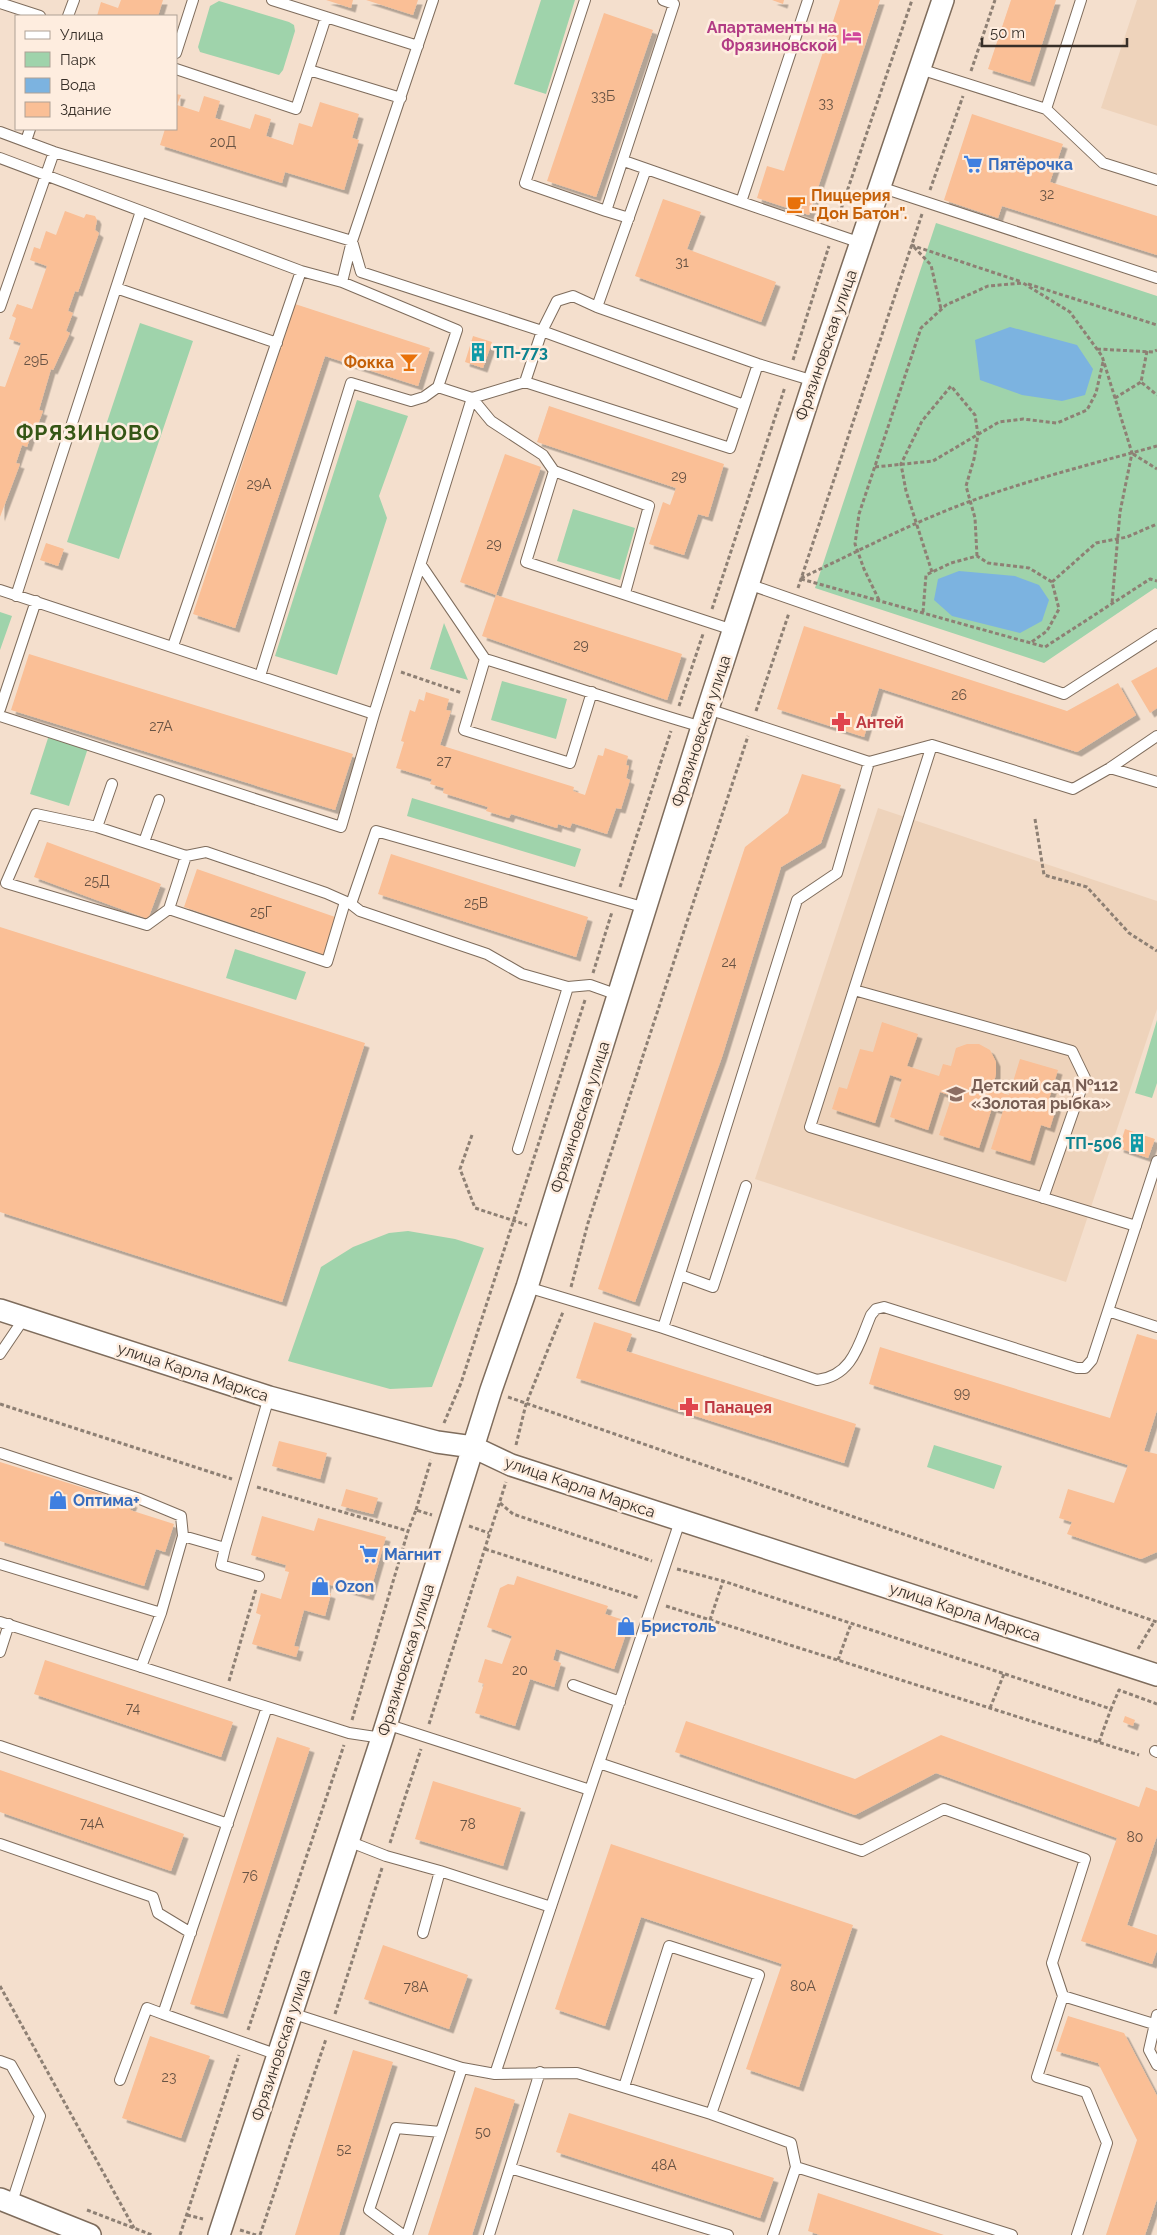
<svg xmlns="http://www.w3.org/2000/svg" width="1157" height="2235" viewBox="0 0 1157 2235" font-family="Raleway,sans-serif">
	<defs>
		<filter id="shadow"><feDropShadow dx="4.5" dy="4.5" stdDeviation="0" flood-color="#0004"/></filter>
	</defs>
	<rect width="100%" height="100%" fill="#f4dfcd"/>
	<path fill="#eed3bb" d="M1137 0H1157V126L1101 108Z
		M878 808 1157 901V1009L1066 1282 755 1179Z"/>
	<path fill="#9fd3ab" d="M541 0H575L546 94 514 84Z
		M219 1 289 22 294 25 295 31 283 70 279 75 200 52 198 47 210 6Z
		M936 223 1157 296V589L1155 588 1044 663 815 588Z
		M140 323 193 341 119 559 67 542Z
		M357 400 408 416 379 496 387 518 337 675 275 656Z
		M573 509 635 528 620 580 557 561Z
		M0 612 12 616 0 650Z
		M444 623 468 680 430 669Z
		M502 681 567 699 556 739 491 720Z
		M49 735 88 748 69 806 30 794Z
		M412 798 581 849 575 867 407 816Z
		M235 949 306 972 296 1000 226 978Z
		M1157 1020V1083L1152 1098 1135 1093Z
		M408 1231 455 1239 484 1248 432 1387 390 1389 288 1361 321 1267 353 1247 389 1233Z
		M934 1445 1002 1466 994 1489 927 1467Z"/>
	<path fill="#7cb3e0" d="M1010 327 1077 345 1093 369 1085 395 1062 401 1022 395 980 380 975 340Z
		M959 571 1015 576 1039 585 1049 600 1042 621 1020 633 952 616 934 600 938 579Z"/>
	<path fill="#fabf96" filter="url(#shadow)" d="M121 0H163L158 16H97L101 2 118 8Z
		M326 0H353L351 8Z
		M366 0H418L413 15Z
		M772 0H784L783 4Z
		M840 0H880L809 215 757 198 767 166 784 171Z
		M1011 0H1056L1030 82 988 69Z
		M604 13 653 30 596 197 547 181Z
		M176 94 181 95 177 105 199 112 204 96 220 101 215 118 250 129 255 114 271 119 266 136 293 145 299 123 312 127 320 102 359 114 352 138 359 140 344 190 285 172 282 183 160 145 165 129H176Z
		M972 114 1063 144 1050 182 1157 216V255L1002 206 998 218 944 200Z
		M663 199 701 212 687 249 776 282 761 322 635 276Z
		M65 211 84 218 86 214 95 216 97 220 95 230 99 233 78 292 75 291 68 311 73 313 66 331 70 333 53 370 51 369 39 410 43 411 37 427 34 426 27 447 22 445 16 463 20 464 0 517V386L5 387 21 343 9 339 16 318 12 316 17 304 32 309 47 266 30 260 34 247 40 249 46 231 56 235Z
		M295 304 430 348 418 386 325 356 235 628 193 614Z
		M473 336 492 342 483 368 465 362Z
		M549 406 724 464 708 517 698 514 684 555 649 544 663 502 670 505 676 488 537 442Z
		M505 454 541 467 496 595 460 582Z
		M46 543 64 549 58 566 40 560Z
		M496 595 682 654 667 700 482 636Z
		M804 626 1067 711 1118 683 1136 715 1077 752 879 688 864 737 777 709Z
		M29 654 353 754 335 810 11 710Z
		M1157 667V708L1150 713 1131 681Z
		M426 692 449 699 446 710 451 711 440 745 574 787 573 791 585 795 598 755 603 756 605 748 628 756 626 765 629 766 626 778 630 780 621 809 616 808 607 834 572 823 570 828 558 824 557 828 511 814 509 818 486 811 488 807 443 793 444 788 430 784 432 779 396 768 404 742 401 741 410 710 415 712 419 699 424 701Z
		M802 774 841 785 821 843 781 867 722 1057 635 1302 598 1289 745 847 788 813Z
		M47 842 161 884 148 919 34 877Z
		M391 854 588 917 576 957 378 894Z
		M197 869 338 918 325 955 184 907Z
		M0 927 365 1043 282 1302 0 1212Z
		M882 1022 918 1034 907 1066 939 1076 943 1064 951 1066 956 1048 967 1044H979L990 1050 996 1062V1074L992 1090 1009 1095 1020 1059 1058 1070 1049 1099 1058 1102 1050 1128 1041 1125 1030 1161 991 1149 1003 1111 992 1108 979 1148 939 1135 952 1096 940 1092 928 1130 890 1117 902 1079 890 1075 875 1123 832 1109 839 1087 847 1089 860 1049 873 1052Z
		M1125 1129 1155 1139 1148 1158 1119 1148Z
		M594 1322 632 1334 626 1351 856 1424 844 1463 576 1378Z
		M1137 1334 1157 1340V1410L1144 1451 1157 1454V1552L1141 1559 1067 1534 1072 1522 1059 1518 1068 1489 1114 1503 1128 1465 869 1384 880 1347 1110 1418Z
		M279 1441 327 1453 320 1479 272 1466Z
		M0 1462 133 1503 130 1510 174 1524 165 1552 156 1549 144 1586 0 1541Z
		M346 1489 378 1498 373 1514 341 1506Z
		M262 1516 314 1531 318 1518 386 1537 369 1596 327 1584 325 1592 331 1594 325 1616 304 1610 294 1646 299 1647 296 1657 252 1644 261 1615 256 1613 261 1593 281 1599 289 1572 285 1571 286 1565 251 1555Z
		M517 1576 608 1606 605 1614 630 1622 614 1669 556 1649 553 1660 561 1663 554 1687 530 1679 515 1726 475 1713 484 1684 478 1682 485 1659 502 1664 512 1636 487 1627 500 1588 508 1584 514 1585Z
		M45 1660 233 1722 221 1757 34 1694Z
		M1125 1716 1135 1720 1133 1726 1123 1722Z
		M686 1721 855 1779 941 1735 1139 1807 1146 1787 1157 1791V1836L1127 1925 1157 1935V1950L1152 1964 1081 1941 1117 1838 936 1773 855 1815 675 1752Z
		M277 1737 310 1748 223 2014 190 2004Z
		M0 1770 184 1834 171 1871 0 1812Z
		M433 1781 521 1808 503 1866 415 1839Z
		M611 1844 853 1925 799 2087 746 2069 782 1964 641 1917 605 2026 555 2009Z
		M383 1945 468 1975 449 2029 364 1999Z
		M1068 2016 1124 2033 1157 2096V2199L1145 2235H1106L1137 2140 1098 2063 1056 2051Z
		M150 2036 210 2056 181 2138 122 2118Z
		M353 2050 393 2062 339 2235H295Z
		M475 2087 515 2100 472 2235H428Z
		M569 2113 774 2178 760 2218 556 2152Z
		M818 2193 944 2235H820L808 2231Z"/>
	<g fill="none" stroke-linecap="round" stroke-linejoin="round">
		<g stroke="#7e6c5c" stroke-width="12">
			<path id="lane" d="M272 0 418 46
				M585 0 525 183 606 211 674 4 663 0
				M808 0 741 202 861 243
				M0 3 40 16
				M68 16 74 0
				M176 53 193 0
				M176 69 296 109 326 17
				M920 69 1046 109 1081 0
				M309 70 401 98
				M1046 109 1103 163 1157 180
				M0 132 54 152 352 241 361 272 542 331 744 405
				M26 141 30 129
				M0 158 301 271 342 282 457 330 438 387 472 398 374 714 0 590
				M624 161 741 202
				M880 187 1157 278
				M606 211 629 218
				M342 282 352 241 433 0
				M116 288 277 343
				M0 307 54 152
				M597 307 646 169
				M525 382 730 448 758 364
				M554 471 649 506 625 593
				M421 565 485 659
				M748 584 1064 694 1157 634
				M16 596 141 211
				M733 630 526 562 554 471 543 455 491 421 472 398 525 382 542 331 557 301 573 296 597 307 758 364 814 381
				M173 646 301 271
				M260 676 351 383 411 401 424 397 438 387
				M592 692 570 763 464 730 485 659C557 681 629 706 702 727
				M0 709 36 601
				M708 709 869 762 932 745 1073 789 1110 768 1157 782
				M0 716 341 827 374 714
				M932 745 810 1127 1136 1226
				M1110 768 1157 736
				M97 827 112 784
				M144 842 159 800
				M186 856 169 909 327 962 345 902
				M169 909 147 925 6 883 36 814 97 827 186 856 206 852 326 893 351 904
				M854 990 1072 1051 1085 1078 1043 1198
				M618 995 590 985 568 987 522 974 487 954 360 911 351 904 376 831 646 908
				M518 1149 568 987
				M680 1275 713 1287 746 1186
				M527 1287 663 1328 817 1380C853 1376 859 1343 871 1315L876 1309 884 1307 1077 1368H1085L1092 1360 1157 1161
				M1108 1311 1157 1327
				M663 1328 797 900 837 873 869 762
				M0 1354 25 1317
				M0 1453 140 1499 181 1516 183 1536
				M680 1521 495 2074 577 2073 711 2114 791 2143 796 2167 1012 2235
				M225 1548 221 1565 259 1576
				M0 1564 161 1613 141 1667
				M161 1613 183 1536 225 1548 269 1397
				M0 1622 349 1733 382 1738
				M0 1652 9 1624
				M573 1685 620 1702
				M267 1707 163 2014 278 2055
				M386 1724 590 1790
				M0 1746 228 1824
				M1155 1751 1157 1752
				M599 1763 862 1851 944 1809 1085 1859 1052 1963 1063 1996 1037 2077 1086 2092 1107 2143 1077 2235
				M348 1841 386 1856 440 1871 551 1907
				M0 1844 153 1897 158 1913 191 1933
				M423 1933 440 1871
				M1063 1996 1157 2025
				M291 2013 462 2068 407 2235
				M1157 2015 1149 2050 1157 2065
				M0 2061 11 2065 40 2116 12 2202
				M462 2068 495 2074
				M120 2080 147 2008 163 2014
				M624 2087 669 1946 759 1975 711 2114
				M510 2168 728 2235
				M403 2235 369 2210 396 2128 441 2132
				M489 2235 540 2072
				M773 2235 796 2167"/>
		</g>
		<g stroke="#7e6c5c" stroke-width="24">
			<path id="street" d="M0 1310 269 1397 437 1442 473 1447 511 1465 1157 1675
				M0 2199 90 2235
				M219 2235 382 1738 491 1390 527 1287 702 727 814 381 943 0"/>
		</g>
		<path stroke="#8e8074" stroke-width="3" stroke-dasharray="4 2.5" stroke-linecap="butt" d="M971 71 995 0
			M930 190 963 96
			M837 221 912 0
			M911 245 1022 282
			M914 247 931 265 941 309
			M1028 284 1157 325
			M1097 349 1153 352 1157 350
			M1147 351 1141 382 1157 395
			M793 360 829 246
			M1115 398 1141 382
			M1133 454 1157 469
			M875 467 933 461 999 422 1023 419 1057 423 1087 410 1096 393 1103 362
			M932 572 906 491 901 464 922 421 951 386 975 415 978 435 974 459 966 486 975 518 977 556
			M801 578C857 552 913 522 971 501 1032 479 1095 463 1157 446
			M801 579 1045 647 1150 579 1157 581
			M1052 582 1096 543 1127 537 1157 524
			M798 588 922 214
			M879 600 864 569 855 544 859 514 921 328 946 305 988 286 1023 283 1070 312 1102 356 1132 453 1120 512 1112 603
			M712 609 785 387
			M923 612 926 575 951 563 977 556 988 563 1029 568 1052 582 1059 609 1047 631 1030 643
			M401 672 462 693
			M679 706 703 634
			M756 711 789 613
			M1035 819 1044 875 1087 887 1129 933 1157 951
			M620 887 671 731
			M593 973 612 912
			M472 1135 460 1169 475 1208 527 1225
			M571 1287 588 1223 748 736
			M508 1397 1157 1622
			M0 1404 232 1479
			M444 1423 461 1383 585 1000
			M516 1445 526 1404 563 1312
			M257 1487 408 1531
			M500 1503 513 1514 652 1561
			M416 1510 431 1460
			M469 1526 489 1533
			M485 1549 639 1598
			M677 1569 723 1581 1111 1709 1119 1690 1157 1704
			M666 1606 1139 1755
			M710 1620 723 1581
			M1138 1649 1154 1622
			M838 1660 851 1624
			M229 1681 256 1589
			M990 1708 1004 1674
			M352 1720 408 1531 416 1510 432 1515
			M429 1724 506 1482
			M1099 1742 1111 1709
			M390 1843 421 1749
			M0 1986 134 2228
			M335 2014 382 1868
			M248 2030 344 1745
			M87 2210 152 2235
			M187 2215 203 2219
			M240 2230 256 2235
			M180 2235 239 2055
			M260 2235 326 2039"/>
		<use href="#lane" stroke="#fff" stroke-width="10"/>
		<use href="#street" stroke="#fff" stroke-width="21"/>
	</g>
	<defs>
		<g id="hotel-bare" transform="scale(1.5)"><path d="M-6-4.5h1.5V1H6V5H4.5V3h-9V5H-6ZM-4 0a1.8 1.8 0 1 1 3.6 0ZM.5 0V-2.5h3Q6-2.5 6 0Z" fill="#d1479c" stroke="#feeddf" stroke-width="2.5" paint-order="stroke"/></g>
		<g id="supermarket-bare" transform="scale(1.5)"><path d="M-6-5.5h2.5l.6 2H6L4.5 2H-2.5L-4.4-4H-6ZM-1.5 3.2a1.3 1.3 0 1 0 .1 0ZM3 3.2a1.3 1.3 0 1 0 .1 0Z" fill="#3f7fe0" stroke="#feeddf" stroke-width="2.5" paint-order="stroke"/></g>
		<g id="cafe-bare" transform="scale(1.5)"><path d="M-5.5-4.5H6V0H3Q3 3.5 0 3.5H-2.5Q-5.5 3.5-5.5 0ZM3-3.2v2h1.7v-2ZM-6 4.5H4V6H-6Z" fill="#e8710a" stroke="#feeddf" stroke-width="2.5" paint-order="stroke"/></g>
		<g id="building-bare" transform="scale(1.5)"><path d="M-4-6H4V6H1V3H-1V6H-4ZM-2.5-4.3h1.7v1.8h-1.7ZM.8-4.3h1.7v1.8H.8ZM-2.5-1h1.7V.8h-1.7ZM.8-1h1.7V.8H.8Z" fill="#0f9aa8" stroke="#feeddf" stroke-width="2.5" paint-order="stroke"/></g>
		<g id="bar-bare" transform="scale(1.5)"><path d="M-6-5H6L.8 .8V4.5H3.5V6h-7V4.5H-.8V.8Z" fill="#e8710a" stroke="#feeddf" stroke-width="2.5" paint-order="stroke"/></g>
		<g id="pharmacy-bare" transform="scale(1.5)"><path d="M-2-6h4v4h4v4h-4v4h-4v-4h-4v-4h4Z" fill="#e0444e" stroke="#feeddf" stroke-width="2.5" paint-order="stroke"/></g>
		<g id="school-bare" transform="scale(1.5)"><path d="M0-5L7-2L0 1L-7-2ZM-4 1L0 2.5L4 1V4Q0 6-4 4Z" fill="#8d6e63" stroke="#feeddf" stroke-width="2.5" paint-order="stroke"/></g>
		<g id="shop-bare" transform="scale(1.5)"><path d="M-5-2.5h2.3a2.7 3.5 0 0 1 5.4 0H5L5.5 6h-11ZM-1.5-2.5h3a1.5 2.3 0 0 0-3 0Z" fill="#3f7fe0" stroke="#feeddf" stroke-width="2.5" paint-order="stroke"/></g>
	</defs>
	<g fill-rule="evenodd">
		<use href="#hotel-bare" x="852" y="36"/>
		<use href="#supermarket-bare" x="973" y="164"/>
		<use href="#cafe-bare" x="796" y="204"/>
		<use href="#building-bare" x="478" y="352"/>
		<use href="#bar-bare" x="409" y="362"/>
		<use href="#pharmacy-bare" x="841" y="722"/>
		<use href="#school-bare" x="956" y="1094"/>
		<use href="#building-bare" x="1137" y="1143"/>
		<use href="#pharmacy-bare" x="689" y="1407"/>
		<use href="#shop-bare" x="58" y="1500"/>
		<use href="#supermarket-bare" x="369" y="1554"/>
		<use href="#shop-bare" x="320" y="1586"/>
		<use href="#shop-bare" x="626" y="1626"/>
	</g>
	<g text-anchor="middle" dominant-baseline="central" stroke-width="5" stroke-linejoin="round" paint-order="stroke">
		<g font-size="14" fill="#685344">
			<text x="603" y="96">33Б</text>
			<text x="826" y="103">33</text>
			<text x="223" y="142">20Д</text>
			<text x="1047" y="194">32</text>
			<text x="682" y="262">31</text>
			<text x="36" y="360">29Б</text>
			<text x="679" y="476">29</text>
			<text x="259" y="484">29А</text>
			<text x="494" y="544">29</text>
			<text x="581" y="645">29</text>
			<text x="959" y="695">26</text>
			<text x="161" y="726">27А</text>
			<text x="444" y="761">27</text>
			<text x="97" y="881">25Д</text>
			<text x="476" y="903">25В</text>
			<text x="261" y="912">25Г</text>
			<text x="729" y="962">24</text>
			<text x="962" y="1393">99</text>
			<text x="520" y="1670">20</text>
			<text x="133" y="1708">74</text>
			<text x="92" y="1823">74А</text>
			<text x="468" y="1824">78</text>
			<text x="1135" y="1837">80</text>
			<text x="250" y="1876">76</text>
			<text x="803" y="1986">80А</text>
			<text x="416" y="1987">78А</text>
			<text x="169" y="2077">23</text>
			<text x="483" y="2132">50</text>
			<text x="344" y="2149">52</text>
			<text x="664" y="2165">48А</text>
		</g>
		<g font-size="16" font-weight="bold" fill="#b23c85" stroke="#feeddf" text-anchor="end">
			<text x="837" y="27">Апартаменты на<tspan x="837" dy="18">Фрязиновской</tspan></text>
		</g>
		<g font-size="16" font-weight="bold" fill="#366cbe" stroke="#feeddf" text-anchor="start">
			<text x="988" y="164">Пятёрочка</text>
			<text x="73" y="1500">Оптима+</text>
			<text x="384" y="1554">Магнит</text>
			<text x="335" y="1586">Ozon</text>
			<text x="641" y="1626">Бристоль</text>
		</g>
		<g font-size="16" font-weight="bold" fill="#c56008" stroke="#feeddf" text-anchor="start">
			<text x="811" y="195">Пиццерия<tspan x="811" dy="18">"Дон Батон".</tspan></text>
			<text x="394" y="362" text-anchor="end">Фокка</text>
		</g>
		<g font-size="16" fill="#372f28" stroke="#feeddf">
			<text transform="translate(826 345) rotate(-71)">Фрязиновская улица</text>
			<text transform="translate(701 731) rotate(-72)">Фрязиновская улица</text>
			<text transform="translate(580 1117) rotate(-72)">Фрязиновская улица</text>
			<text transform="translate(193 1372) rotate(18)">улица Карла Маркса</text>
			<text transform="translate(580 1487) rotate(19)">улица Карла Маркса</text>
			<text transform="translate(965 1612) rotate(18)">улица Карла Маркса</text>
			<text transform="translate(406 1660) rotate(-73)">Фрязиновская улица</text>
			<text transform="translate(281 2045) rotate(-72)">Фрязиновская улица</text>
		</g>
		<g font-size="16" font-weight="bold" fill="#0d838f" stroke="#feeddf" text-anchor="start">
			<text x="493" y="352">ТП-773</text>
			<text x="1122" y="1143" text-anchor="end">ТП-506</text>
		</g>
		<g font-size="16" font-weight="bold" fill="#be3a42" stroke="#feeddf" text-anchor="start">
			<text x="856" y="722">Антей</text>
			<text x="704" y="1407">Панацея</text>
		</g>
		<g font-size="16" font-weight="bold" fill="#785e54" stroke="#feeddf" text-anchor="start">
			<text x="971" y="1085">Детский сад №112<tspan x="971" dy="18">«Золотая рыбка»</tspan></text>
		</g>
		<g font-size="21" font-weight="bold" letter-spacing="1" fill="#355615" stroke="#feeddf">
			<text x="88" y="432">ФРЯЗИНОВО</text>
		</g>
	</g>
	<rect x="15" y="15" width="162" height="115" fill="#feeddf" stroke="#aea196"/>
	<rect x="25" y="31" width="25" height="8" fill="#ffffff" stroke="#aea196"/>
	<text x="60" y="40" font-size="15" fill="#372f28">Улица</text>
	<rect x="25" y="52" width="25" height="15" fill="#9fd3ab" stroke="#aea196"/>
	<text x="60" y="65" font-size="15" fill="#372f28">Парк</text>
	<rect x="25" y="78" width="25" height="15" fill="#7cb3e0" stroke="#aea196"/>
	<text x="60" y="90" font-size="15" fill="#372f28">Вода</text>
	<rect x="25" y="102" width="25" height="15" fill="#fabf96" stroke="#aea196"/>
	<text x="60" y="115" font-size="15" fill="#372f28">Здание</text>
	<path d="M982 38v8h145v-8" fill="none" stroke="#372f28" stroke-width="2.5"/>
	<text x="990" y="38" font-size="15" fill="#372f28" stroke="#feeddf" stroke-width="4" paint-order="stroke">50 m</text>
</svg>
